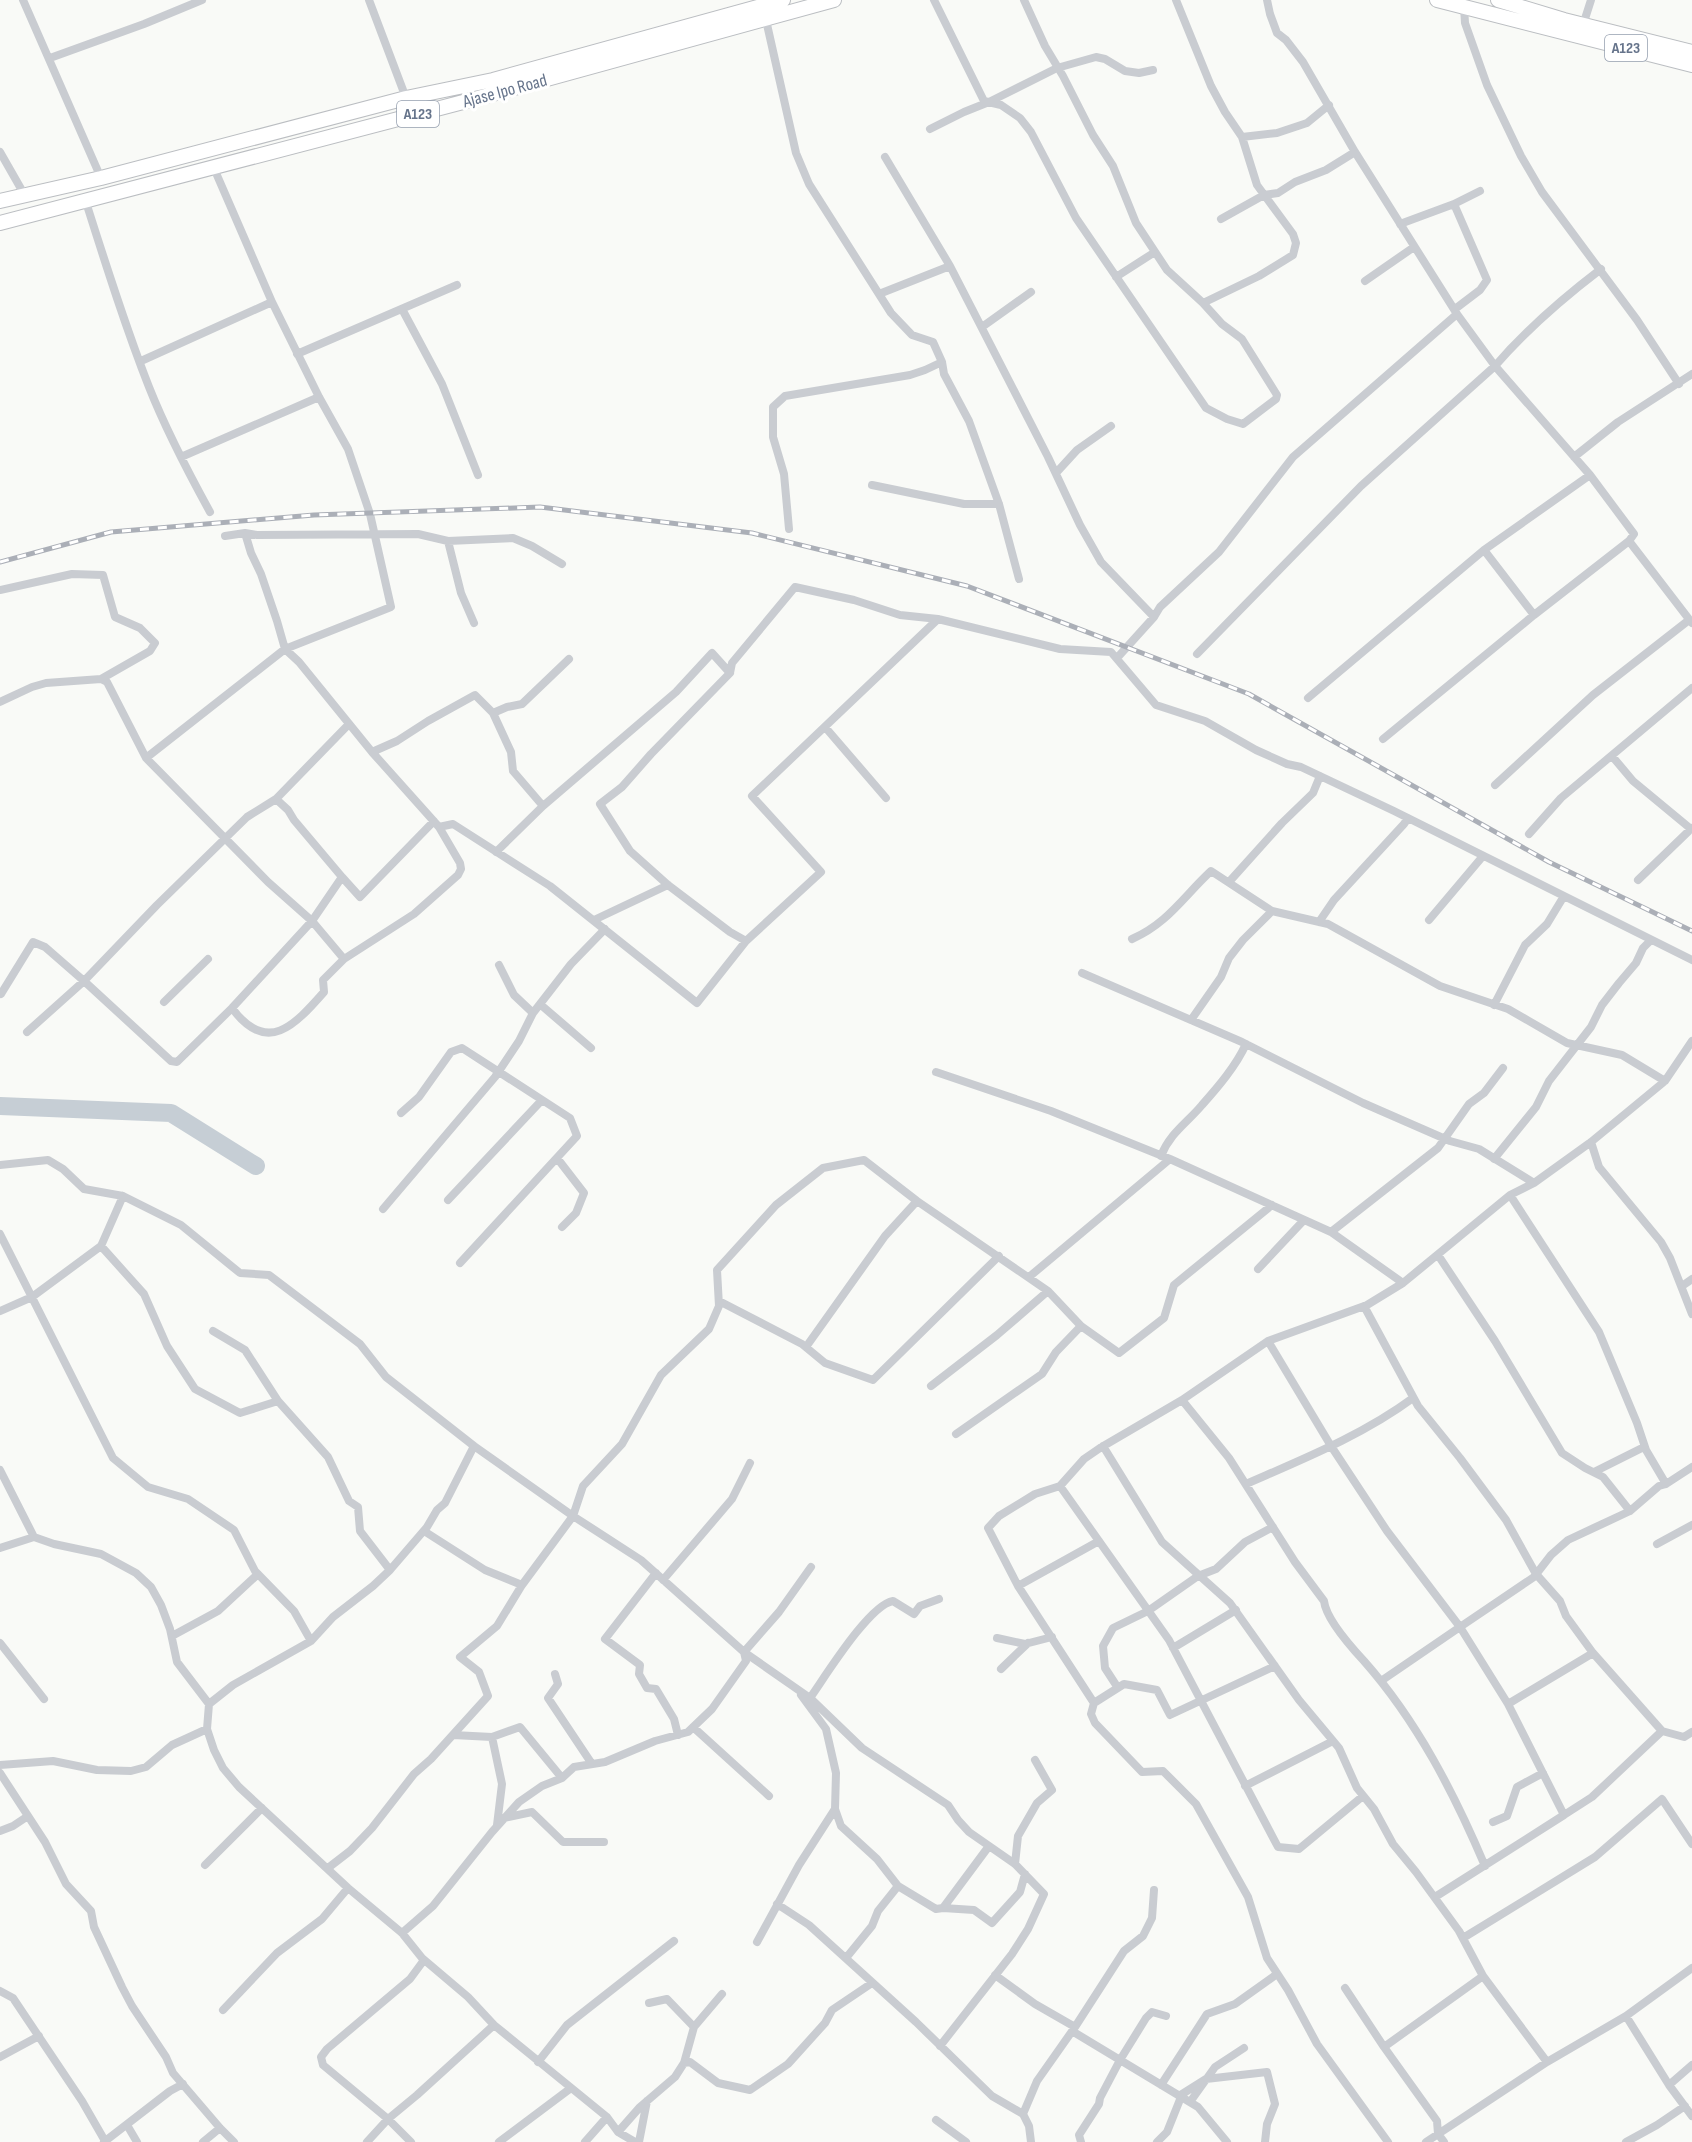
<svg xmlns="http://www.w3.org/2000/svg" width="1692" height="2142" viewBox="0 0 1692 2142" font-family="'Sofia Sans Condensed',sans-serif">
	<rect width="100%" height="100%" fill="#f9faf7"/>
	<g fill="none" stroke-linecap="round" stroke-linejoin="round">
		<path stroke="#c6ced5" stroke-width="18" d="M0 1106 171 1113 256 1166"/>
		<g stroke="#bbbec2" stroke-width="16">
			<path id="trunk" d="M1437 0 1692 65
				M1498 0 1564 20 1692 52
				M0 201 101 178 406 98 493 80 783 0
				M0 223 467 101 834 0"/>
		</g>
		<path stroke="#c9ccd1" stroke-width="8" d="M23 0 101 178
			M369 0 406 98
			M934 0 984 101 1001 105 1020 118 1031 132 1076 218 1206 408 1227 419 1243 424 1276 399 1277 395 1242 339 1222 324 1203 303
			M1024 0 1045 46 1063 76 1093 135 1113 166 1136 223 1167 270 1203 303 1259 276 1293 255 1296 243 1293 234 1257 185 1242 137 1225 112 1211 86 1176 0
			M1267 0 1270 14 1277 33 1286 40 1303 62 1355 152 1457 314 1495 366 1590 475 1634 534 1629 541 1692 623
			M1464 7 1465 23 1487 85 1521 156 1542 192 1637 320 1679 384
			M766 20 796 153 809 184 891 313 912 335 933 342 942 362 944 374 969 421 999 504 1019 579
			M1583 25 1591 0
			M50 58 144 24 202 0
			M930 129 964 112 989 102 1057 68 1096 57 1105 59 1125 71 1139 73 1153 70
			M1242 137 1277 133 1307 123 1329 105
			M0 152 24 194
			M885 157 950 266
			M85 199C105 262 125 326 149 387 166 430 188 472 210 512
			M1454 204 1487 280 1480 290 1455 309
			M1221 219 1264 195 1278 193 1295 182 1326 170 1355 152
			M1400 224 1454 204 1480 191
			M1116 277 1155 252
			M1365 281 1414 247
			M879 294 950 266 1048 457 1080 525 1101 562 1154 617
			M402 309 442 384 478 475
			M982 327 1031 292
			M297 354 457 285
			M141 361 272 302
			M181 457 319 397
			M1574 457 1618 422 1692 374
			M1056 473 1077 450 1111 426
			M872 485 964 504H999
			M789 529 784 474 773 437V407L785 396 910 375 925 370 942 362
			M225 536 245 533
			M448 541 513 538 532 546 562 564
			M1484 550 1534 615
			M0 590 72 574 103 575 115 617 140 628 155 643 150 651 101 679
			M938 619 900 615 854 600 795 587 732 663 730 673 651 754 622 787 600 804 630 851 668 885 730 932 746 941 821 872 752 796 938 619 1060 649 1111 652 1156 705 1205 721 1256 750 1287 764 1301 767 1394 811 1692 960
			M474 623 461 593 448 541 418 534 257 535 245 533 251 553 261 574 277 621 285 649 299 662 372 752 439 827 453 824 550 886 697 1003 746 941
			M1197 654 1361 486 1495 366C1526 330 1563 298 1601 269
			M1117 658 1154 617 1160 607 1219 552 1293 457 1457 314
			M1308 698 1484 550 1590 475
			M0 702 32 687 46 683 101 679 107 682 146 758 268 882 312 921 344 959
			M493 713 511 752 513 771 543 806
			M825 727 886 798
			M1383 739 1534 615 1629 541
			M372 752 397 741 428 721 475 695 493 713 507 707 522 704 569 659
			M1612 756 1633 781 1691 829
			M146 758 285 649 391 607 370 514 348 449 319 397 272 302 213 166
			M1495 785 1593 695 1689 620
			M276 799 288 810 294 820 342 877 312 921 232 1008 177 1062 171 1061 84 981 157 905 247 817 276 799 349 724
			M1529 834 1561 798 1692 688
			M496 852 543 806 676 692 712 653 730 673
			M342 877 360 897 434 821
			M1638 880 1692 828
			M1229 882 1282 823 1313 793 1320 776
			M594 920 668 885
			M1429 920 1483 856
			M1319 922 1334 900 1404 824 1408 818
			M1132 939C1168 923 1183 897 1211 871L1272 911 1328 924 1440 986 1508 1009 1567 1043 1622 1055 1665 1081
			M499 965 514 995 533 1013
			M1082 973 1242 1042 1363 1103 1450 1141 1479 1149 1534 1183
			M0 993 1 994 33 942 45 947 84 981 27 1032
			M164 1002 208 959
			M541 1005 591 1048
			M1494 1005 1525 945 1547 924 1564 896
			M232 1008C267 1056 295 1025 324 992L323 980 344 959 414 914 458 875 461 869 460 863 439 827
			M1191 1020 1221 977 1229 958 1243 940 1272 911
			M936 1072 1051 1111 1170 1159 1331 1232 1403 1283
			M401 1113 419 1097 451 1052 462 1048 570 1118 577 1136 460 1263
			M1591 1142 1599 1167 1661 1242 1670 1258 1692 1314
			M1161 1156C1170 1133 1187 1123 1202 1105 1218 1087 1236 1066 1246 1044
			M557 1158 584 1193 576 1213 562 1227
			M1494 1159 1536 1107 1549 1081 1591 1027 1602 1005 1619 983 1636 963 1643 948 1651 940
			M0 1165 48 1160 63 1169 84 1189 123 1196 181 1225 240 1273 269 1275 360 1344 386 1377 474 1446 445 1503 437 1510 427 1527 390 1570 373 1586 333 1617 311 1641 233 1685 209 1704
			M1510 1195 1599 1332 1637 1423 1646 1450 1666 1484
			M448 1200 542 1100
			M383 1209 495 1077 519 1041 533 1013 571 964 605 929
			M1331 1232 1438 1148 1469 1104 1484 1093 1503 1068
			M0 1234 113 1458 148 1487 188 1499 234 1530 255 1571 294 1611 311 1641
			M101 1246 144 1294 167 1346 195 1389 240 1413 278 1401
			M1438 1255 1495 1341 1562 1453 1585 1468 1603 1477 1630 1511
			M1258 1269 1304 1220
			M1029 1277 1170 1159
			M1682 1286 1692 1279
			M719 1301 802 1344 825 1363 873 1380 999 1256
			M1364 1306 1418 1406 1460 1458 1506 1520 1536 1574 1560 1601 1566 1616 1593 1653 1662 1731 1684 1737 1692 1732
			M0 1311 32 1297 101 1246 123 1196
			M213 1331 245 1350 278 1401 328 1457 349 1501 358 1507 360 1531 390 1570
			M1268 1341 1331 1446 1387 1531 1460 1627 1381 1681
			M806 1347 885 1236 917 1201
			M931 1386 997 1335 1048 1291
			M1182 1400 1229 1458 1295 1562 1324 1601C1326 1619 1351 1647 1364 1661 1417 1721 1454 1793 1485 1866
			M956 1434 1042 1374 1056 1352 1081 1326
			M474 1446 573 1516 641 1560 744 1652 810 1698C825 1677 869 1605 893 1601L914 1614 920 1606 939 1599
			M1103 1446 1162 1542 1230 1603 1299 1700 1339 1748 1357 1788 1374 1809 1393 1844 1416 1872 1459 1931 1483 1976 1547 2062
			M0 1470 34 1537
			M1594 1472 1644 1447
			M1246 1484C1303 1459 1363 1435 1413 1398
			M1060 1486 1169 1640 1278 1847 1299 1849 1363 1796
			M424 1531 485 1570 522 1585
			M1657 1544 1692 1525
			M0 1548 34 1537 54 1544 101 1554 136 1573 151 1587 161 1605 170 1629 177 1662 209 1704 207 1729 214 1750 223 1768 239 1787 348 1888 402 1933 422 1958 468 1997 494 2025 607 2117 618 2132 635 2142
			M656 1573 605 1639 640 1665 639 1674 647 1688 656 1689 674 1719 678 1735
			M663 1580 732 1499 750 1463
			M1018 1586 1099 1541
			M172 1636 218 1611 258 1574
			M997 1638 1025 1644 1052 1637
			M0 1643 44 1699
			M1173 1648 1236 1610
			M1275 1666 1170 1715 1157 1690 1124 1684 1094 1703 1091 1714 1095 1723 1142 1772 1163 1771 1196 1804 1248 1897 1267 1958 1288 1990 1317 2044 1388 2142
			M1001 1669 1028 1643
			M555 1674 558 1684 548 1698 592 1764
			M1118 1688 1105 1668 1103 1646 1113 1628 1148 1611 1198 1576 1216 1569 1245 1542 1273 1527
			M810 1698 862 1748 948 1805 958 1820 969 1832 1015 1864 1044 1894 1028 1929 1012 1954 940 2046
			M1094 1703 1018 1586 988 1528 999 1516 1035 1494 1060 1486 1084 1459 1100 1448 1182 1400 1268 1341 1367 1305 1403 1283 1510 1195 1534 1183 1591 1142 1665 1081 1692 1041
			M1508 1704 1593 1653
			M693 1727 769 1796
			M1662 1731 1592 1797 1564 1815 1508 1704 1460 1627 1534 1577 1551 1555 1568 1540 1630 1511 1659 1486 1666 1484 1692 1467
			M453 1735 492 1737 520 1727 562 1778
			M492 1737 502 1784 497 1825
			M0 1765 53 1761 97 1770 131 1771 146 1767 172 1745 207 1729
			M0 1773 45 1842 66 1884 91 1911 94 1927 122 1987 132 2006 166 2057 173 2073 220 2128 234 2142
			M1245 1786 1333 1741
			M835 1809 841 1826 877 1859 898 1886 936 1909 943 1908 989 1846
			M504 1818 532 1812 563 1842H604
			M1493 1822 1507 1816 1517 1787 1543 1773
			M0 1831 13 1826 28 1816
			M1015 1864 1018 1836 1037 1803 1052 1790 1035 1760
			M205 1865 262 1808
			M328 1868 350 1851 372 1828 414 1774 431 1759 488 1696 479 1672 460 1657 497 1626 522 1585 573 1516 583 1486 622 1444 661 1375 709 1329 719 1306 717 1270 776 1205 823 1168 864 1160 917 1201 1048 1291 1081 1326 1119 1353 1164 1318 1174 1285 1272 1205
			M1435 1897 1564 1815
			M777 1904 809 1925 916 2022 992 2096 1023 2114
			M943 1908 974 1910 992 1923 1020 1892 1025 1874
			M402 1933 433 1906 492 1832 519 1802 542 1786 562 1778 574 1767 605 1762 655 1741 688 1732 712 1709 746 1661 744 1652 779 1612 811 1567
			M1463 1938 1595 1857 1662 1799 1692 1844
			M757 1942 799 1865 835 1809 836 1773 826 1729 801 1695
			M846 1958 872 1926 878 1911 898 1886
			M995 1975 1035 2004 1075 2027 1037 2081 1023 2114 1029 2126 1031 2142
			M1345 1988 1384 2047 1437 2121 1438 2134 1444 2142
			M0 1991 13 1998 82 2101 105 2141
			M649 2003 667 1999 694 2027
			M223 2010 277 1953 322 1919 348 1888
			M1626 2016 1669 2085 1692 2116
			M1075 2027 1124 1951 1143 1936 1152 1918 1154 1890
			M1072 2031 1198 2107 1227 2142
			M1384 2047 1483 1976
			M0 2057 39 2036
			M538 2062 567 2025 674 1941
			M684 2063 690 2062 718 2083 750 2090 788 2064 825 2023 832 2010 872 1983
			M1161 2085 1207 2014 1235 2004 1277 1974
			M1669 2085 1692 2065
			M1179 2096 1206 2079 1267 2072 1275 2104 1267 2124 1265 2142
			M1190 2102 1215 2067 1244 2048
			M936 2120 966 2142
			M127 2125 137 2142
			M618 2132 640 2107 675 2077 684 2063 694 2027 722 1994
			M104 2142 170 2091 183 2084
			M203 2142 220 2128
			M367 2142 388 2119 417 2095 494 2025
			M411 2142 388 2119 323 2065 321 2057 327 2049 410 1979 424 1960
			M499 2142 571 2088
			M585 2142 607 2117
			M639 2142 647 2101
			M1081 2142 1079 2135 1099 2104 1100 2098 1120 2060 1146 2018 1152 2012 1166 2016
			M1157 2142 1167 2132 1181 2097
			M1426 2142 1547 2062 1626 2016 1692 1968
			M1626 2142 1657 2125 1685 2106"/>
		<use href="#trunk" stroke="#fff" stroke-width="14"/>
		<g stroke="#abafb7" stroke-width="5">
			<path id="rail" d="M0 562 111 532 314 515 540 507 752 533 967 586 1249 694 1549 862 1692 931"/>
		</g>
		<use href="#rail" stroke="#fff" stroke-width="3" stroke-dasharray="9" stroke-linecap="butt"/>
	</g>
	<g text-anchor="middle" dominant-baseline="central" stroke-width="6" stroke-linejoin="round" paint-order="stroke">
		<g fill="#fff" stroke="#949eae" stroke-width="1.5">
			<rect x="1605" y="35" width="42" height="26" rx="4.5"/>
			<rect x="397" y="101" width="42" height="26" rx="4.5"/>
		</g>
		<g font-size="16" font-weight="bold" fill="#66748b">
			<text x="1626" y="48">A123</text>
			<text x="418" y="114">A123</text>
		</g>
		<g font-size="18" fill="#66748b" stroke="#fff">
			<text transform="translate(505 91) rotate(-15)">Ajase Ipo Road</text>
		</g>
	</g>
</svg>
